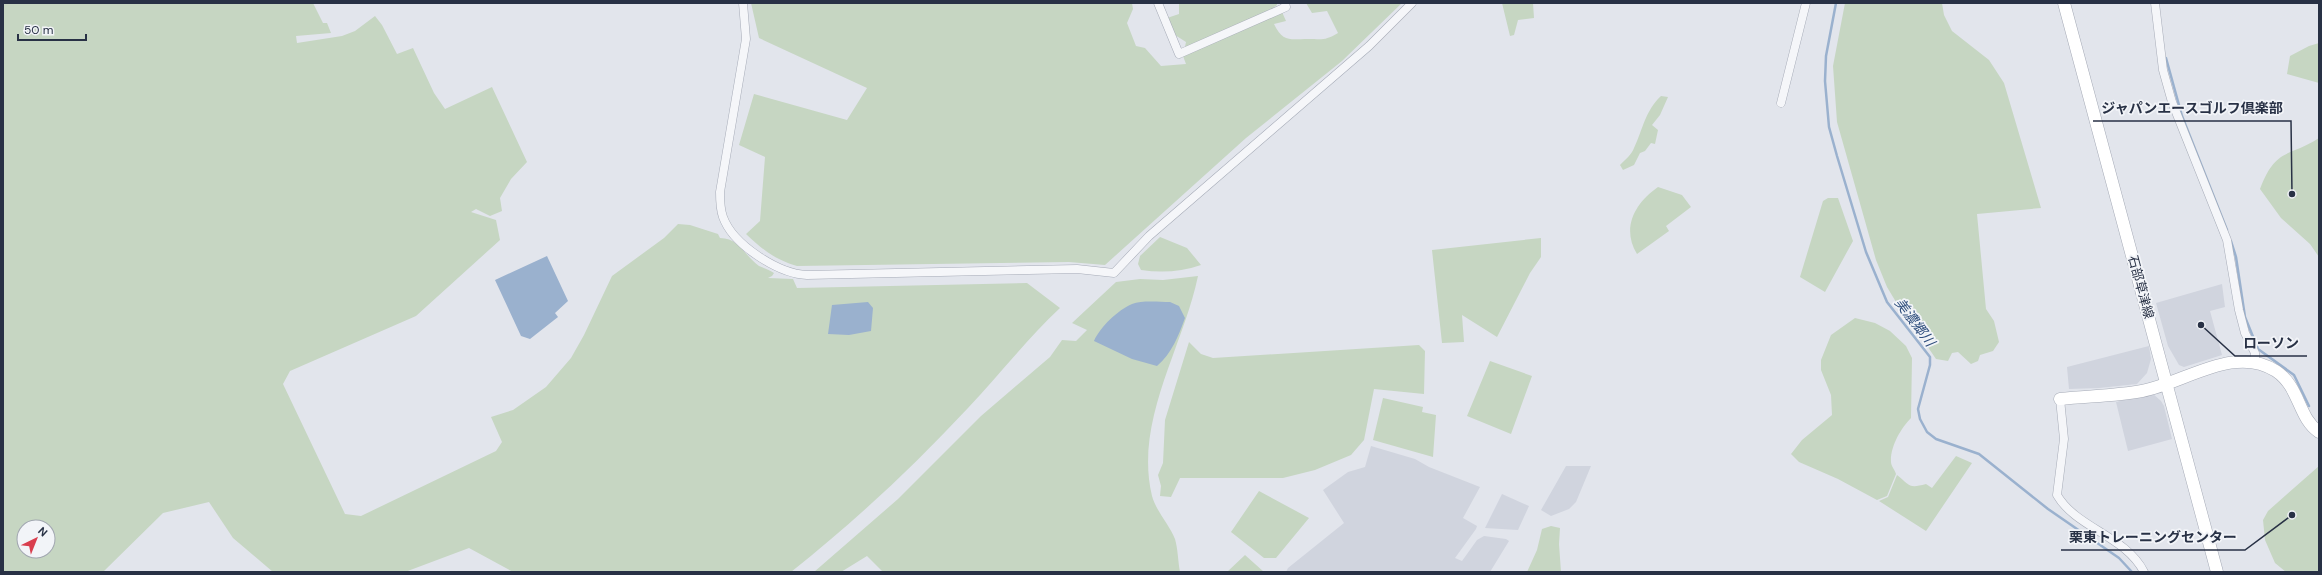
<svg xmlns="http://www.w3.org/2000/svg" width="2322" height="575" viewBox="0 0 2322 575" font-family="'DM Sans','Noto Sans JP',sans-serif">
	<rect width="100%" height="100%" fill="#e2e5ec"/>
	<path fill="#d0d4de" d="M2222 284 2225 307 2210 311 2222 355 2184 367 2179 365 2168 346 2156 303Z
		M2149 346 2151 359 2147 373 2137 384 2099 388 2069 389 2067 367Z
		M2152 393 2161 401 2164 406 2172 439 2128 451 2116 402Z
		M1371 446 1415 459 1429 467 1480 487 1463 518 1477 526 1476 529 1455 558 1462 561 1477 540 1484 536 1506 539 1509 541 1490 572H1286L1288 568 1344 523 1323 490 1348 472 1365 467Z
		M1566 466H1591L1576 502 1569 509 1551 516 1541 510Z
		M1502 494 1529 506 1518 530 1485 528Z"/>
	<path fill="#c6d6c2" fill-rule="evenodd" d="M3 3H313L323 23H327L331 33 296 36 297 43 342 36 355 31 375 16 382 25 397 54 413 48 434 93 445 109 492 87 527 162 511 179 500 198 502 211 490 216 476 209 471 212 496 220 500 240 416 316 290 371 283 384 345 514 361 516 496 451 502 442 491 417 513 410 546 387 571 358 584 335 612 276 664 238 678 224 690 225 718 234 720 238C739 238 745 256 759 266 764 268 769 270 774 273L772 276 768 278 793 279 797 288 1027 283 1060 308C1027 339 999 375 968 408 913 467 854 522 791 572H513L469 548 405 572H273L233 538 209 502 163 513 103 572H3ZM24 527H48V551H24Z
		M751 3H1132L1133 9 1127 23 1136 46 1145 48 1161 66 1186 64 1183 56 1186 42 1175 35 1167 18 1179 14V3H1277V5L1267 12H1282L1286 21 1274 24C1283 43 1291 39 1308 39 1322 39 1325 41 1338 33L1327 11 1312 13 1306 3H1402L1342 61 1246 138 1105 265 1069 262 797 266C774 259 763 250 746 234L760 221 765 157 739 145 754 94 847 120 867 88 759 38Z
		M1502 3H1533L1534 18 1518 20 1514 35 1510 36Z
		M1845 3H1942L1944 15 1952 31 1989 60 2004 83 2041 208 1977 214 1986 309 1994 321 1999 342 1993 351 1980 355 1978 361 1971 364 1958 352 1952 353 1948 361 1936 359 1919 334 1908 322 1887 287 1876 260 1837 122 1833 66Z
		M2319 43V83L2287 74 2290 56 2309 46Z
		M1661 96 1668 97 1660 115 1652 125 1658 130 1655 144 1651 143 1645 151 1640 153 1634 165 1623 170 1620 165C1625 160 1632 154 1634 148 1643 129 1645 111 1661 96Z
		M2319 138V257L2310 244 2281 218 2260 189C2276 147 2288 158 2319 138Z
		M1658 187 1682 195 1691 207 1666 226 1669 231 1637 254C1621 228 1635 203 1658 187Z
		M1828 198H1838L1853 241 1825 292 1800 277 1823 201Z
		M1160 237 1187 248 1201 265C1181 272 1161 273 1141 270L1138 264 1140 256Z
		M1541 238V257L1530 273 1497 337 1462 315 1464 342 1442 343 1432 250Z
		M1198 276C1183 348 1134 421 1152 496 1156 511 1169 524 1175 539 1178 549 1178 562 1180 572H883L867 556 841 572H814L898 499 981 416 1050 357 1062 340 1076 341 1087 330 1072 323 1116 282 1140 279 1163 280Z
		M1855 318 1875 323 1890 331 1906 346 1912 358 1911 418C1901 428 1890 447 1891 462 1891 466 1895 470 1896 474L1887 496 1877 500 1838 479 1799 462 1791 454 1802 440 1832 415 1831 395 1821 370V360L1831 335Z
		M1189 342 1201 354 1213 358 1419 345 1425 351 1424 394 1374 389 1364 440 1351 455 1315 470 1283 478H1180L1171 497 1160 496 1161 486 1158 475 1163 463 1165 420Z
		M1490 361 1532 376 1511 434 1467 416Z
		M1383 398 1423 407 1422 412 1436 415 1433 457 1373 440Z
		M1956 456 1972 463 1926 531 1879 501 1888 497 1897 475C1910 485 1908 489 1926 484L1932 488Z
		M2319 466V572H2286L2275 563 2265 540 2263 520 2268 511Z
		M1259 491 1309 518 1276 558H1264L1231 532Z
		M1551 526 1560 528 1559 544 1561 572H1527L1537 550 1542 529Z
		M1245 555 1264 572H1227Z"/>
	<path fill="#9ab1ce" d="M547 256 568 301 555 313 558 317 530 339 521 336 495 280Z
		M868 302 873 308 871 331 849 335 828 334 832 305Z
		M1170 302 1179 306 1185 318C1178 337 1172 353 1157 366L1132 359 1094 341C1100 327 1118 310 1132 304 1142 300 1159 302 1170 302Z"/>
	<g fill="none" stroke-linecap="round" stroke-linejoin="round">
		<path stroke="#9ab1ce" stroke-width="2.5" d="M1836 3 1826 56 1825 81 1829 127 1837 156 1866 252 1887 302 1930 357V365L1918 409 1920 419 1927 432 1936 439 1979 454 2048 509 2119 558 2132 572
			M2166 58 2182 116 2227 230
			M2231 241 2236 257 2245 317 2258 349 2294 375 2309 406"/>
		<g stroke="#a6abb7" stroke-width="9">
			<path id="street" d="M743 3 746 39 720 192C720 201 720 209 723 217 733 245 779 274 807 275L1077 269 1114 273 1149 236 1369 46 1412 3
				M1158 3 1179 54 1286 7 1285 3
				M2155 3 2163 70 2172 102 2227 240 2239 310 2245 333 2255 353V361
				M1781 103 1806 3
				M2060 399 2064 439 2057 495C2076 528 2126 536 2144 572"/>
		</g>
		<g stroke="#a6abb7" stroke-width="13">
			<path id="secondary" d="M2064 3 2217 572
				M2060 399C2087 396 2116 396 2142 391 2185 383 2234 344 2276 371 2300 387 2298 418 2319 432"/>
		</g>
		<use href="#street" stroke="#f5f6f9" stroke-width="8"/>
		<use href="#secondary" stroke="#fff" stroke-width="12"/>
	</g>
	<g text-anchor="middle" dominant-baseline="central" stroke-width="3.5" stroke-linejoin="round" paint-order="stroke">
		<g font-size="13" fill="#283145" stroke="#f2f4f8">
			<text transform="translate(2141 287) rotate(75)">石部草津線</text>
		</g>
		<g font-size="14" font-style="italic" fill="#2f4e7d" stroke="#f2f4f8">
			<text transform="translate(1915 322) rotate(53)">美濃郷川</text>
		</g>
	</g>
	<path fill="none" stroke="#283145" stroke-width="1.5" d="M2292 194L2291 121H2093M2201 325L2235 356H2307M2292 515L2245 550H2061"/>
	<g fill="#283145" stroke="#f2f4f8" stroke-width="1.5">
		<circle cx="2292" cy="194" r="4"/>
		<circle cx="2201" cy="325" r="4"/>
		<circle cx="2292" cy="515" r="4"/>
	</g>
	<g font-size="14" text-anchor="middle" font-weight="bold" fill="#283145" stroke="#f2f4f8" stroke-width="3.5" stroke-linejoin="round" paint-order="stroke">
		<text x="2192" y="113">ジャパンエースゴルフ倶楽部</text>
		<text x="2271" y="348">ローソン</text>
		<text x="2153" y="542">栗東トレーニングセンター</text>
	</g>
	<rect width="2322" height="575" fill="none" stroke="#283145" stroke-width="8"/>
	<g transform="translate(36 539) rotate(43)"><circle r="19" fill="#f2f4f8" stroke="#a1a6b0"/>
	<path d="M0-3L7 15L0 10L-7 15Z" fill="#d93e4e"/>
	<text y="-6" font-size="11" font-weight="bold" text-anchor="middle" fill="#283145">N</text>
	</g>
	<path d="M18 34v6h68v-6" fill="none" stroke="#283145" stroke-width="2"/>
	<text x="24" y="34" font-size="12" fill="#283145" stroke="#f2f4f8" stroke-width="3" paint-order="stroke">50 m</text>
</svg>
